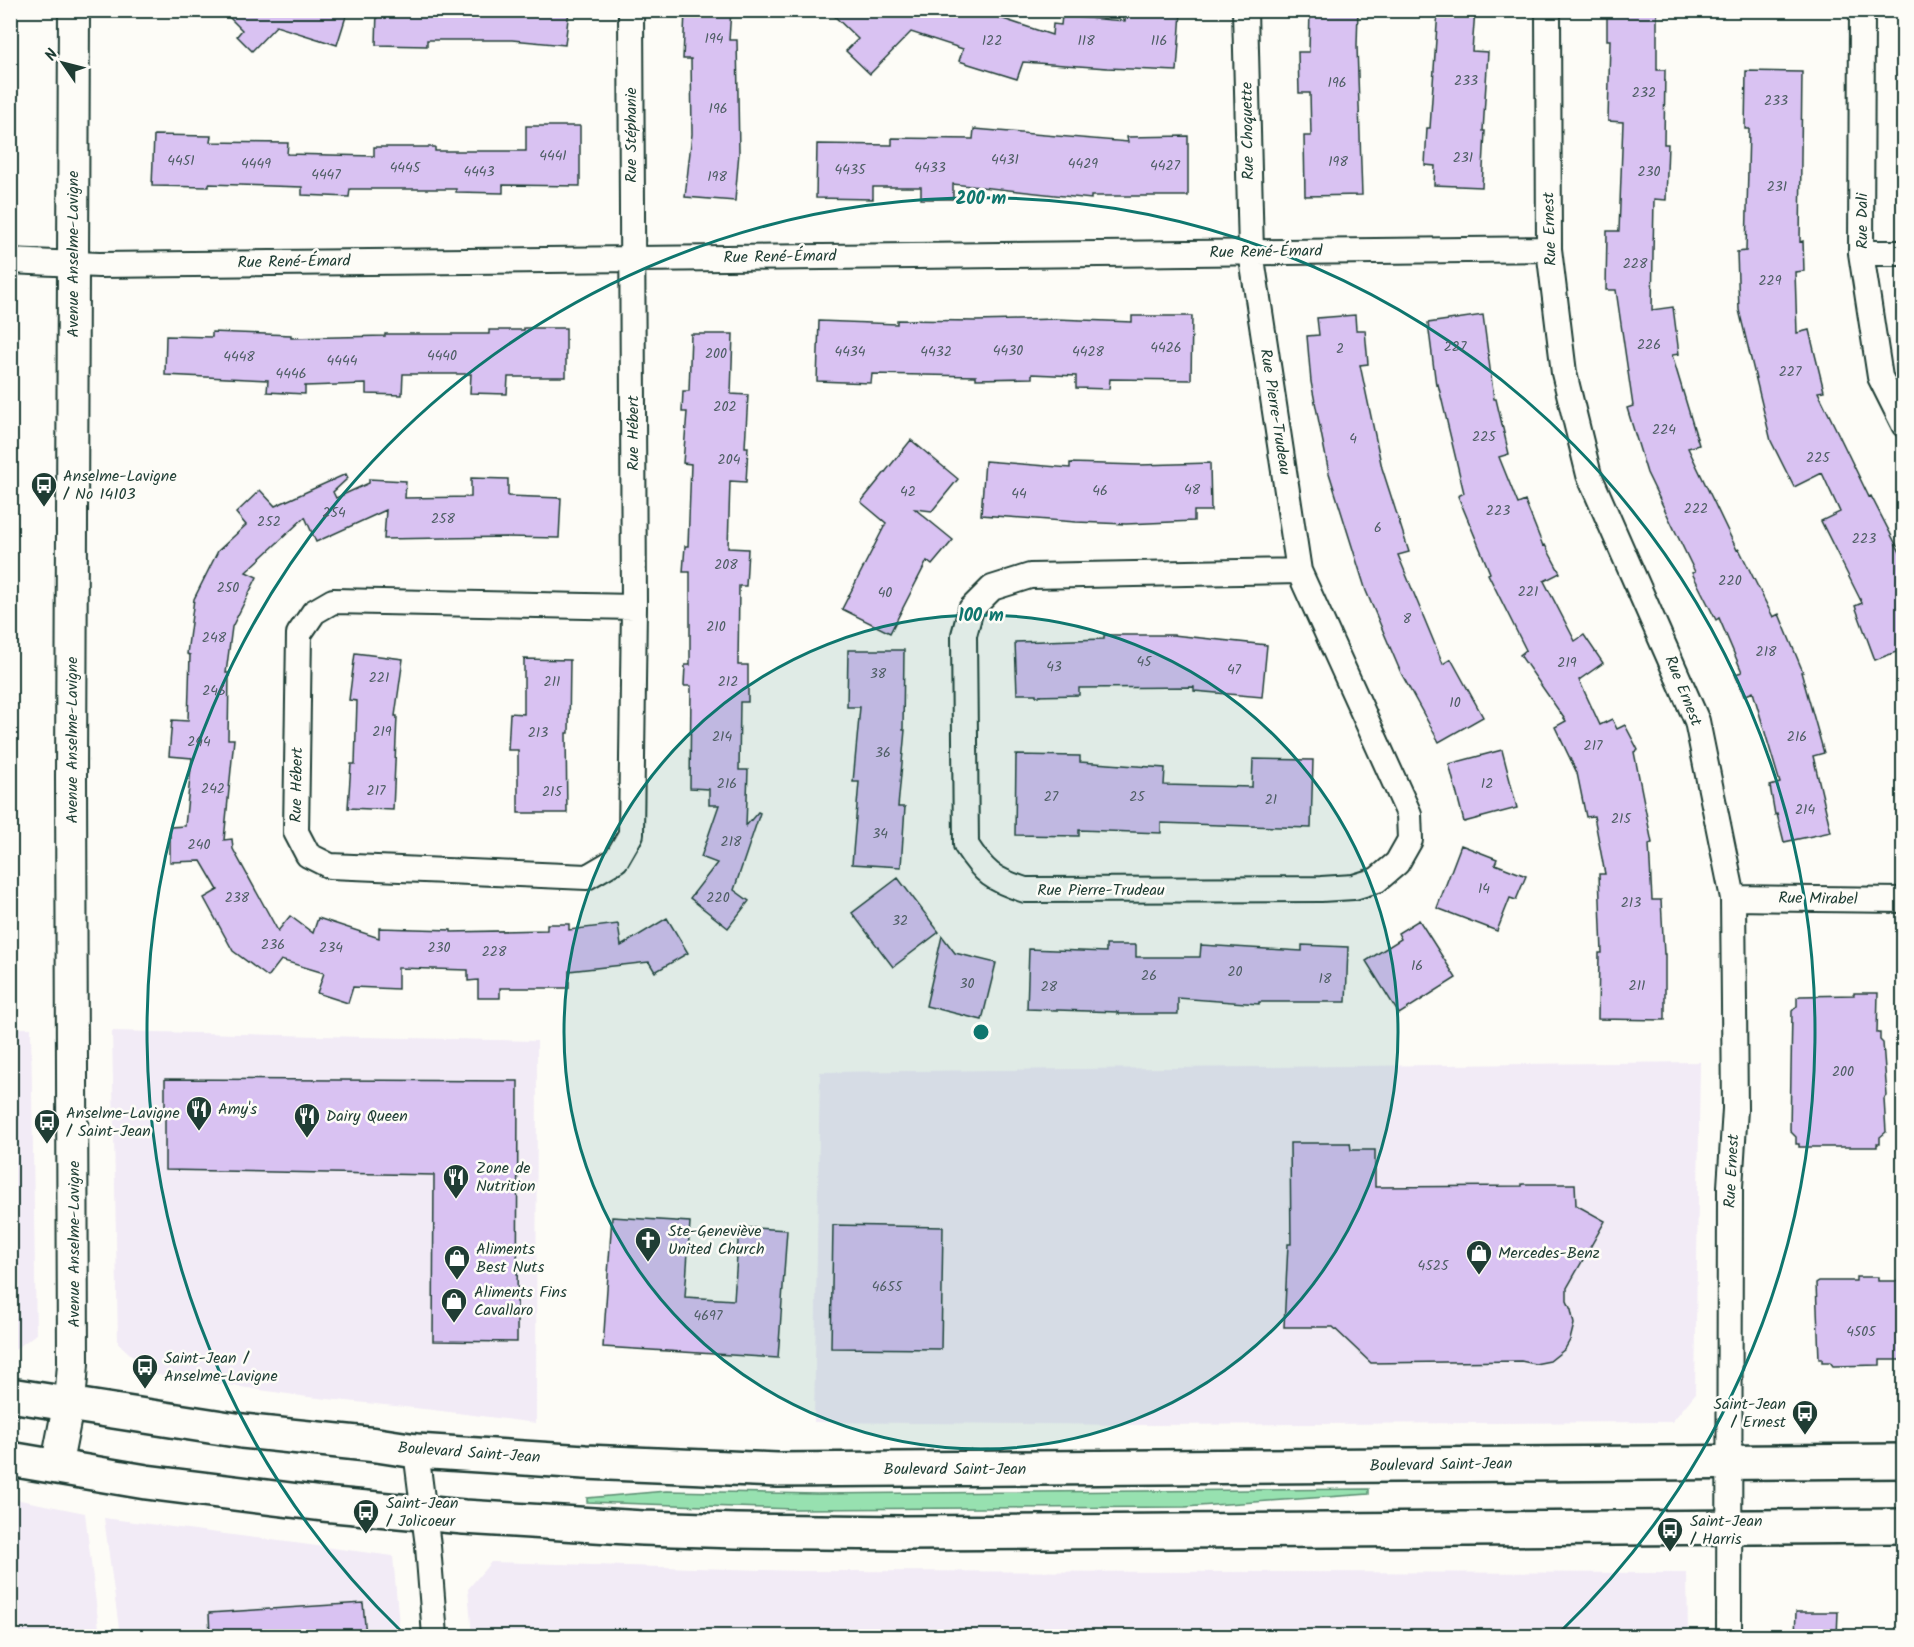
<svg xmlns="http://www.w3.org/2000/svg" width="1914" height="1647" viewBox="0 0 1914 1647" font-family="Kalam,sans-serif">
	<rect width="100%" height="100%" fill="#fdfcf7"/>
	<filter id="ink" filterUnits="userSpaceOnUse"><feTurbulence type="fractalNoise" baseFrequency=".0167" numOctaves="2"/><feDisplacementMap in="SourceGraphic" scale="12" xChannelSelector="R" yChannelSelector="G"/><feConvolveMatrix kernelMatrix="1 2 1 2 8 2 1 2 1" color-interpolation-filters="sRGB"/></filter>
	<g filter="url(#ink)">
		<path fill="#f2ebf6" d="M11 1028H31L36 1334 12 1352Z
			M112 1031 537 1041 536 1423 433 1410 308 1397 152 1374 118 1343Z
			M1700 1062 1695 1394 1672 1422 1140 1425 814 1422 820 1072Z
			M10 1498 85 1513 100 1636H11Z
			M104 1518 393 1556 400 1636H120Z
			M491 1562 801 1571 1687 1573 1688 1636H472L468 1589Z"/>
		<path fill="#97e1b0" stroke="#5b8f72" stroke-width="1.5" d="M1369 1489V1494L1185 1507 795 1509 587 1502V1498L666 1491 817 1494Z"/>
		<path fill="#d9c2f2" stroke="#1f3d34" stroke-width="1.5" d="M222 10H348L337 45 276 26 252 51 237 36 242 30Z
			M377 10H569L565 45 512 40H427V46L376 45Z
			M685 10H731L729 40H737L739 152 735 201 685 197 692 134 691 59H683Z
			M828 10H976L1052 35 1053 24 1061 25 1062 16 1125 21 1126 10 1181 12 1177 71 1107 68 1023 62 1017 79 959 61 963 49 911 32 870 74 846 51 858 39Z
			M1310 10H1358L1357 46 1362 195 1305 196 1304 136H1311L1310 93H1299L1298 52H1309Z
			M1438 10H1475L1472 51 1488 52 1483 131H1485L1482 187 1434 185 1435 166 1425 165 1427 128H1430Z
			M1607 10H1657V70H1665L1664 144H1668L1666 200 1654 199 1652 310 1673 307 1679 354 1672 355 1699 445 1688 448 1737 550 1739 549 1773 617 1779 614 1803 672H1801L1824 753 1813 756 1831 832 1784 842 1777 814 1775 815 1770 786 1780 783 1753 692 1744 696 1735 674 1742 672 1719 618 1716 620 1692 573 1695 572 1647 473 1627 408 1633 406 1616 290H1606L1607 231H1619L1623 122 1608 121 1610 40H1607Z
			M1746 71 1802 72 1800 242 1803 241 1804 271 1795 272 1797 333 1809 330 1824 391 1818 392 1869 497 1871 496 1904 560V649L1875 660 1855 606 1862 603 1821 521 1840 512 1822 473 1794 487 1771 441 1739 310 1737 252 1746 251 1749 129H1745Z
			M526 126H580V186L503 185V193L456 192V189H350L349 197 302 195V187L209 184V187L152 186 154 135 211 136 210 142 288 143 287 154 374 156V147H435V151H526Z
			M974 129 1128 142 1127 137 1188 136V196H1091V199L953 184V199H921V187H873V199L816 198 817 144 892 145V138L973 139Z
			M1355 315 1356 330H1365L1368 364 1360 365 1382 468 1409 552 1398 555 1443 664 1451 659 1483 717 1439 742 1401 673 1366 591 1329 473 1311 382 1307 336 1319 335 1317 318Z
			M1483 315 1494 399H1496L1509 454 1499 457 1518 504 1525 501 1543 546 1545 545 1560 573 1544 581 1575 641 1584 635 1603 663 1579 680 1600 725 1612 719 1617 729 1625 725 1638 750 1634 752 1652 843 1649 844 1652 900H1661L1664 954H1665V1020L1598 1019 1599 953H1602L1599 874H1605L1594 816 1586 817 1577 773 1555 727 1566 721 1520 655 1526 650 1488 574 1490 573 1458 496 1464 493 1438 384 1436 385 1428 323Z
			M1132 316H1192L1191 380 1110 379 1109 389 1076 388V376L1032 374V378L976 379V376L872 374 871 383 817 381 819 321 897 324V320L976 321 1056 319 1132 322Z
			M524 328H566V377H508L507 394 470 393 471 374H403L402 395 366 394V384L305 386V394L267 392 268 380 165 375 166 336 212 337V332L291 335V338L385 336V334H489V330H524Z
			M691 334H733L731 394 748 395 745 447H748L746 482 730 481 728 548 748 549 746 586H739L738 665H748V702H740L739 770H748L746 826 758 812 760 813 734 890 749 901 728 928 690 898 717 863 701 857 719 805H709V789L690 788 691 686H684L685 665H690V572H683L685 546H688L691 464 683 463 687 412H682L683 391H689Z
			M911 440 958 479 932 511 915 509 953 540 932 565 927 561 890 633 842 609 886 523 861 502Z
			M985 461 1070 468V463L1140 465 1210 463 1211 511H1194V521L1126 524 1076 522 981 515Z
			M346 474 348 478 333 492 336 498 369 483V479L406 481 405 498 471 497V478L508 479V496L561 498 559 538 507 537 384 539 386 510 316 542 305 517 246 572 257 577 232 627 226 673H229L228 739H234L224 840 232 839 233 849 278 931 290 916 313 933 318 918 379 938V928L451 930V932L547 930V924H569V930L618 924 621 946 667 918 688 953 655 972 649 962 569 971V988H500V998H478V980L468 981V970L398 968V989L353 987 348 1003 317 993 324 973 281 960 268 977 233 951 204 898 218 890 201 861 170 862V827L185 826 192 758 169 756 172 720 188 721 190 655 187 654 194 599 218 551 246 525 236 513 260 490 275 506Z
			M1104 635H1173L1267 645 1262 697 1194 691V687L1079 688V695L1036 696V694H1017L1015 642 1104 639Z
			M848 650H904L903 730H905L898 807H905L901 867 852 864 859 782H853L860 707H847Z
			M355 653 403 659 395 716H397L393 810 348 808 351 764H355L357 701 349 700Z
			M524 659 570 660 569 733H566L567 813H518V750H508L510 713 524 714Z
			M1502 750 1517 808 1464 822 1449 764Z
			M1016 755 1080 756V762L1165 768 1164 785 1252 787 1253 759 1313 760 1311 828 1161 823V833L1079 830V836L1015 835Z
			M1461 845 1497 859 1495 864 1526 876 1516 900 1510 898 1497 931 1437 908Z
			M898 878 939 932 893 967 852 913Z
			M1419 920 1456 978 1399 1014 1366 961 1401 939 1398 933Z
			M942 936 955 953 996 963 982 1020 926 1006Z
			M1106 945H1136V957H1200L1201 945 1302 951V945L1348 947 1346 1002H1259V1004L1178 998V1014H1118V1012L1027 1009 1029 949 1106 952Z
			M1854 993H1878L1877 1033H1880V1040L1883 1043 1887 1096 1884 1099 1886 1132 1880 1137V1144H1877V1147H1799V1144H1796V1137L1790 1131 1792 1011 1797 1006V998L1800 996 1854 995Z
			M165 1079 518 1081 517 1342 433 1341 434 1175 165 1170Z
			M1290 1143H1350L1351 1150H1375V1187L1522 1186V1184H1575L1576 1205 1605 1221 1567 1288V1301L1571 1310 1574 1324 1570 1340 1565 1349 1550 1361 1535 1364 1521 1361 1371 1363 1333 1327H1284L1288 1244H1291Z
			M612 1217 690 1222 685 1297 734 1300 739 1227 787 1230 778 1358 603 1347Z
			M833 1225 943 1227 941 1349 831 1348Z
			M1856 1277H1878V1281H1904V1360H1880V1365L1833 1366 1830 1362H1822V1359H1819L1816 1283 1819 1281H1856Z
			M363 1603 366 1636H210L209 1613Z
			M1796 1612H1838L1837 1636H1795Z"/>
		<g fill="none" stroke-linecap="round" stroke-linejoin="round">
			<g stroke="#1f3d34" stroke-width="28">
				<path id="minor" d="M631 10 634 607 631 834 616 860 587 877 330 866 308 855 296 832 299 634 314 612 333 601 634 607
					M1245 10 1251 252 1299 571 1409 814 1410 840 1397 863 1377 880 1354 887 1321 889 1025 890C993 880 984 873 966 845L964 635 971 609 992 588 1030 576 1299 571
					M1548 10 1549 249 1564 373 1589 475 1697 721 1733 898 1735 1109 1730 1187 1729 1636
					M1862 10 1861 253 1880 377 1904 425
					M1861 253H1904
					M10 261 99 265 1549 249
					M1733 898 1904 900
					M416 1451 428 1546 435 1636"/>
			</g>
			<g stroke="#1f3d34" stroke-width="34">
				<path id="tertiary" d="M56 1468 71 1391 73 1363 71 778 74 10"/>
			</g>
			<g stroke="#1f3d34" stroke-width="38">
				<path id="secondary" d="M10 1395 242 1431 377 1445 416 1451 585 1462 777 1470 1904 1461
					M10 1459 146 1482 323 1504 464 1517 643 1528 736 1531 903 1533 1904 1526"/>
			</g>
			<use href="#minor" stroke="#fdfcf7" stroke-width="24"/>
			<use href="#tertiary" stroke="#fdfcf7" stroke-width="30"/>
			<use href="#secondary" stroke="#fdfcf7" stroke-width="33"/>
		</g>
	</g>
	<circle cx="981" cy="1032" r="417" fill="#0f766e" fill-opacity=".12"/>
	<g fill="none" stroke="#0f766e" stroke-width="3">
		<circle cx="981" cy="1032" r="417"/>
		<path d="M402 1632A834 834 0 1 1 1560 1632"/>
	</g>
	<defs>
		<g id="bus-pin" transform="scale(1.35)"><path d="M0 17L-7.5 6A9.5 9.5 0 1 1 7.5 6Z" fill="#1f3d34" stroke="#fdfcf7"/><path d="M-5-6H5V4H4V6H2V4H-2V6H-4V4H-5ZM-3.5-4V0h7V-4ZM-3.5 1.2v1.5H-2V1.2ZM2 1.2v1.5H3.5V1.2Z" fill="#fff"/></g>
		<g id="restaurant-pin" transform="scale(1.35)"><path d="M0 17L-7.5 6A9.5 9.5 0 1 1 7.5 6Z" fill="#1f3d34" stroke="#fdfcf7"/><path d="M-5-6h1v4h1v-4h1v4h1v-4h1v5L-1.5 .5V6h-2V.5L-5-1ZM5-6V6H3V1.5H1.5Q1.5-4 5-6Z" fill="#fff"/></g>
		<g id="church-pin" transform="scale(1.35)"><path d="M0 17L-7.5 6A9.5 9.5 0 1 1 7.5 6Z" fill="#1f3d34" stroke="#fdfcf7"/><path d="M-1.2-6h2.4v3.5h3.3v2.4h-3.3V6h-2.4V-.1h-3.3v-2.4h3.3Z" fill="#fff"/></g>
		<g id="shop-pin" transform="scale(1.35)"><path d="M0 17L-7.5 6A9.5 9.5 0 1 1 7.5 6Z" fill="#1f3d34" stroke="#fdfcf7"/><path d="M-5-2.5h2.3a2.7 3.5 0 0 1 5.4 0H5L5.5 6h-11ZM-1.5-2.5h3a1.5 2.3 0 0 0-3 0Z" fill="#fff"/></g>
	</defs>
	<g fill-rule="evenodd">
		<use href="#bus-pin" x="44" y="485"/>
		<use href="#restaurant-pin" x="199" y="1109"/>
		<use href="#restaurant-pin" x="307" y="1116"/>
		<use href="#bus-pin" x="47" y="1122"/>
		<use href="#restaurant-pin" x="456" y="1177"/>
		<use href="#church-pin" x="648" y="1240"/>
		<use href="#shop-pin" x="1479" y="1253"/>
		<use href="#shop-pin" x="457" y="1258"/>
		<use href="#shop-pin" x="454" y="1301"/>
		<use href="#bus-pin" x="145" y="1367"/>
		<use href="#bus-pin" x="1805" y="1413"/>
		<use href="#bus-pin" x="366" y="1512"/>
		<use href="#bus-pin" x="1670" y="1530"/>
	</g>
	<g text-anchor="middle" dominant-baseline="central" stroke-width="5" stroke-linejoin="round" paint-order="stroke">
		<g font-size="14" fill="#4e5e64">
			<text x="714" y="39">194</text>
			<text x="992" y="41">122</text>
			<text x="1086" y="41">118</text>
			<text x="1159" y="41">116</text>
			<text x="1466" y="81">233</text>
			<text x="1337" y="83">196</text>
			<text x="1644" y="93">232</text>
			<text x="1776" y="101">233</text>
			<text x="718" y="109">196</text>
			<text x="553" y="156">4441</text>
			<text x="1463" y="158">231</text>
			<text x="1005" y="160">4431</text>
			<text x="181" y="161">4451</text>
			<text x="1338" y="162">198</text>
			<text x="256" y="164">4449</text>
			<text x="1083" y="164">4429</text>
			<text x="1165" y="166">4427</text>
			<text x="405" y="168">4445</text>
			<text x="930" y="168">4433</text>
			<text x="850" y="170">4435</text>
			<text x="479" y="172">4443</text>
			<text x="1649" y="172">230</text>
			<text x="326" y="175">4447</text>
			<text x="717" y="177">198</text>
			<text x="1777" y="187">231</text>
			<text x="1635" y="264">228</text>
			<text x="1770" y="281">229</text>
			<text x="1649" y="345">226</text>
			<text x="1455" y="347">227</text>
			<text x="1166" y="348">4426</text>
			<text x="1340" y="349">2</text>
			<text x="1008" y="351">4430</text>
			<text x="850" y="352">4434</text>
			<text x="936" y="352">4432</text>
			<text x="1088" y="352">4428</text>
			<text x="716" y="354">200</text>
			<text x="442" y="356">4440</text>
			<text x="239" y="357">4448</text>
			<text x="342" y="361">4444</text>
			<text x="1790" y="372">227</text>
			<text x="291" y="374">4446</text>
			<text x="725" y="407">202</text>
			<text x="1664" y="430">224</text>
			<text x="1484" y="437">225</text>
			<text x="1353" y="439">4</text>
			<text x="1818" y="458">225</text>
			<text x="729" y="460">204</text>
			<text x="1192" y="490">48</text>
			<text x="1100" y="491">46</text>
			<text x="908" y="492">42</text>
			<text x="1019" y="494">44</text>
			<text x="1696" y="509">222</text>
			<text x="1498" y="511">223</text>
			<text x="334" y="513">254</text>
			<text x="443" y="519">258</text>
			<text x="269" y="522">252</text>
			<text x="1378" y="528">6</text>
			<text x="1864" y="539">223</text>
			<text x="726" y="565">208</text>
			<text x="1730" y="581">220</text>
			<text x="228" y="588">250</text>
			<text x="1528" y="592">221</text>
			<text x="885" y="593">40</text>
			<text x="1407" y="619">8</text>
			<text x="716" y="627">210</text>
			<text x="214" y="638">248</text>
			<text x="1766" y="652">218</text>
			<text x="1144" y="662">45</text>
			<text x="1567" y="663">219</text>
			<text x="1054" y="667">43</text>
			<text x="1234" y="670">47</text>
			<text x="878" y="674">38</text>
			<text x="379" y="678">221</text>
			<text x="552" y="682">211</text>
			<text x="728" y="682">212</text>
			<text x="214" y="691">246</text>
			<text x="1455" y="703">10</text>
			<text x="382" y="732">219</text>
			<text x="538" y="733">213</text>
			<text x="722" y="737">214</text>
			<text x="1797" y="737">216</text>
			<text x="199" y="742">244</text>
			<text x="1593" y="746">217</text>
			<text x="883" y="753">36</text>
			<text x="727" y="784">216</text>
			<text x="1487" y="784">12</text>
			<text x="213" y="789">242</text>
			<text x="376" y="791">217</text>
			<text x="552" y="792">215</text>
			<text x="1051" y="797">27</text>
			<text x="1137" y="797">25</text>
			<text x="1271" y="800">21</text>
			<text x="1805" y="810">214</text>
			<text x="1621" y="819">215</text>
			<text x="880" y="834">34</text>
			<text x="731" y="842">218</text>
			<text x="199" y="845">240</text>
			<text x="1484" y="889">14</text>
			<text x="237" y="898">238</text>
			<text x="718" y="898">220</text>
			<text x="1631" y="903">213</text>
			<text x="900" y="921">32</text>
			<text x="273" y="945">236</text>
			<text x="331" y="948">234</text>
			<text x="439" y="948">230</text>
			<text x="494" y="952">228</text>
			<text x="1417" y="966">16</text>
			<text x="1235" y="972">20</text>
			<text x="1149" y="976">26</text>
			<text x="1325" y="979">18</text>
			<text x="967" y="984">30</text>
			<text x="1637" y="986">211</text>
			<text x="1049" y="987">28</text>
			<text x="1843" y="1072">200</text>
			<text x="1433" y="1266">4525</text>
			<text x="887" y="1287">4655</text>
			<text x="708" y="1316">4697</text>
			<text x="1861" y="1332">4505</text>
		</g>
		<g font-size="16" fill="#1f3d34" stroke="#fdfcf7">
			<text transform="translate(1248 131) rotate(-91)">Rue Choquette</text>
			<text transform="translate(631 135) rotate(-90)">Rue Stéphanie</text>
			<text transform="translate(1862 221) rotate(-90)">Rue Dali</text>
			<text transform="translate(1550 229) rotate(-92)">Rue Ernest</text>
			<text transform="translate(1266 252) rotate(-1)">Rue René-Émard</text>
			<text transform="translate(73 254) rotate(-90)">Avenue Anselme-Lavigne</text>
			<text transform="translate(780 257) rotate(-1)">Rue René-Émard</text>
			<text transform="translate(294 262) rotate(-1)">Rue René-Émard</text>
			<text transform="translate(1275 412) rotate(81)">Rue Pierre-Trudeau</text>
			<text transform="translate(633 433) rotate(-90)">Rue Hébert</text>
			<text transform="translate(1683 691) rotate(68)">Rue Ernest</text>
			<text transform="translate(72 740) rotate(-90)">Avenue Anselme-Lavigne</text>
			<text transform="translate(297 785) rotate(-89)">Rue Hébert</text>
			<text x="1101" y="890">Rue Pierre-Trudeau</text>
			<text transform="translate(1818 899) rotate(1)">Rue Mirabel</text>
			<text transform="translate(1732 1171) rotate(-87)">Rue Ernest</text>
			<text transform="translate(74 1244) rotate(-90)">Avenue Anselme-Lavigne</text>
			<text transform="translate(469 1453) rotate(4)">Boulevard Saint-Jean</text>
			<text transform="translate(1441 1465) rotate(-1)">Boulevard Saint-Jean</text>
			<text x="955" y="1469">Boulevard Saint-Jean</text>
		</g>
		<g font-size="16" fill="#1f3d34" stroke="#fdfcf7" text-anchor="start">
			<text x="63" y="476">Anselme-Lavigne<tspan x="63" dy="18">/ No 14103</tspan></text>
			<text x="218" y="1109">Amy's</text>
			<text x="66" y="1113">Anselme-Lavigne<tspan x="66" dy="18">/ Saint-Jean</tspan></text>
			<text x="326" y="1116">Dairy Queen</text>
			<text x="476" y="1168">Zone de<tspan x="476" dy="18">Nutrition</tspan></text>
			<text x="668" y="1231">Ste-Geneviève<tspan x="668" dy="18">United Church</tspan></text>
			<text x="476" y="1249">Aliments<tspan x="476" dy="18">Best Nuts</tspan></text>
			<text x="1498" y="1253">Mercedes-Benz</text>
			<text x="474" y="1292">Aliments Fins<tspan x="474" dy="18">Cavallaro</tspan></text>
			<text x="164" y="1358">Saint-Jean /<tspan x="164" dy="18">Anselme-Lavigne</tspan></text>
			<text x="1786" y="1404" text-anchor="end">Saint-Jean<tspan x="1786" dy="18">/ Ernest</tspan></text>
			<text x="386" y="1503">Saint-Jean<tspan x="386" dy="18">/ Jolicoeur</tspan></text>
			<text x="1690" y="1521">Saint-Jean<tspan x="1690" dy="18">/ Harris</tspan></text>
		</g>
	</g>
	<circle cx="981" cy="1032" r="9" fill="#0f766e" stroke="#fdfcf7" stroke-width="3"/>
	<g font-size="18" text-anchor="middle" font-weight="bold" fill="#0f766e" stroke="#fdfcf7" stroke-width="5" stroke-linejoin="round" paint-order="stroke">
		<text x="981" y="204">200 m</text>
		<text x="981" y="621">100 m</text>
	</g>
	<rect width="1914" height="1647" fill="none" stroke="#fdfcf7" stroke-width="36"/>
	<rect x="18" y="18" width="1878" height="1611" fill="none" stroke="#1f3d34" stroke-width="2" filter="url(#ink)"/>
	<g transform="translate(63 63) rotate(305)" stroke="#fdfcf7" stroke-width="4.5" paint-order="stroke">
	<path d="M0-4.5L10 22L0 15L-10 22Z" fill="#1f3d34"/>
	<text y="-9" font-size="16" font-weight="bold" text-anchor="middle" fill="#1f3d34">N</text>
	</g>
</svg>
